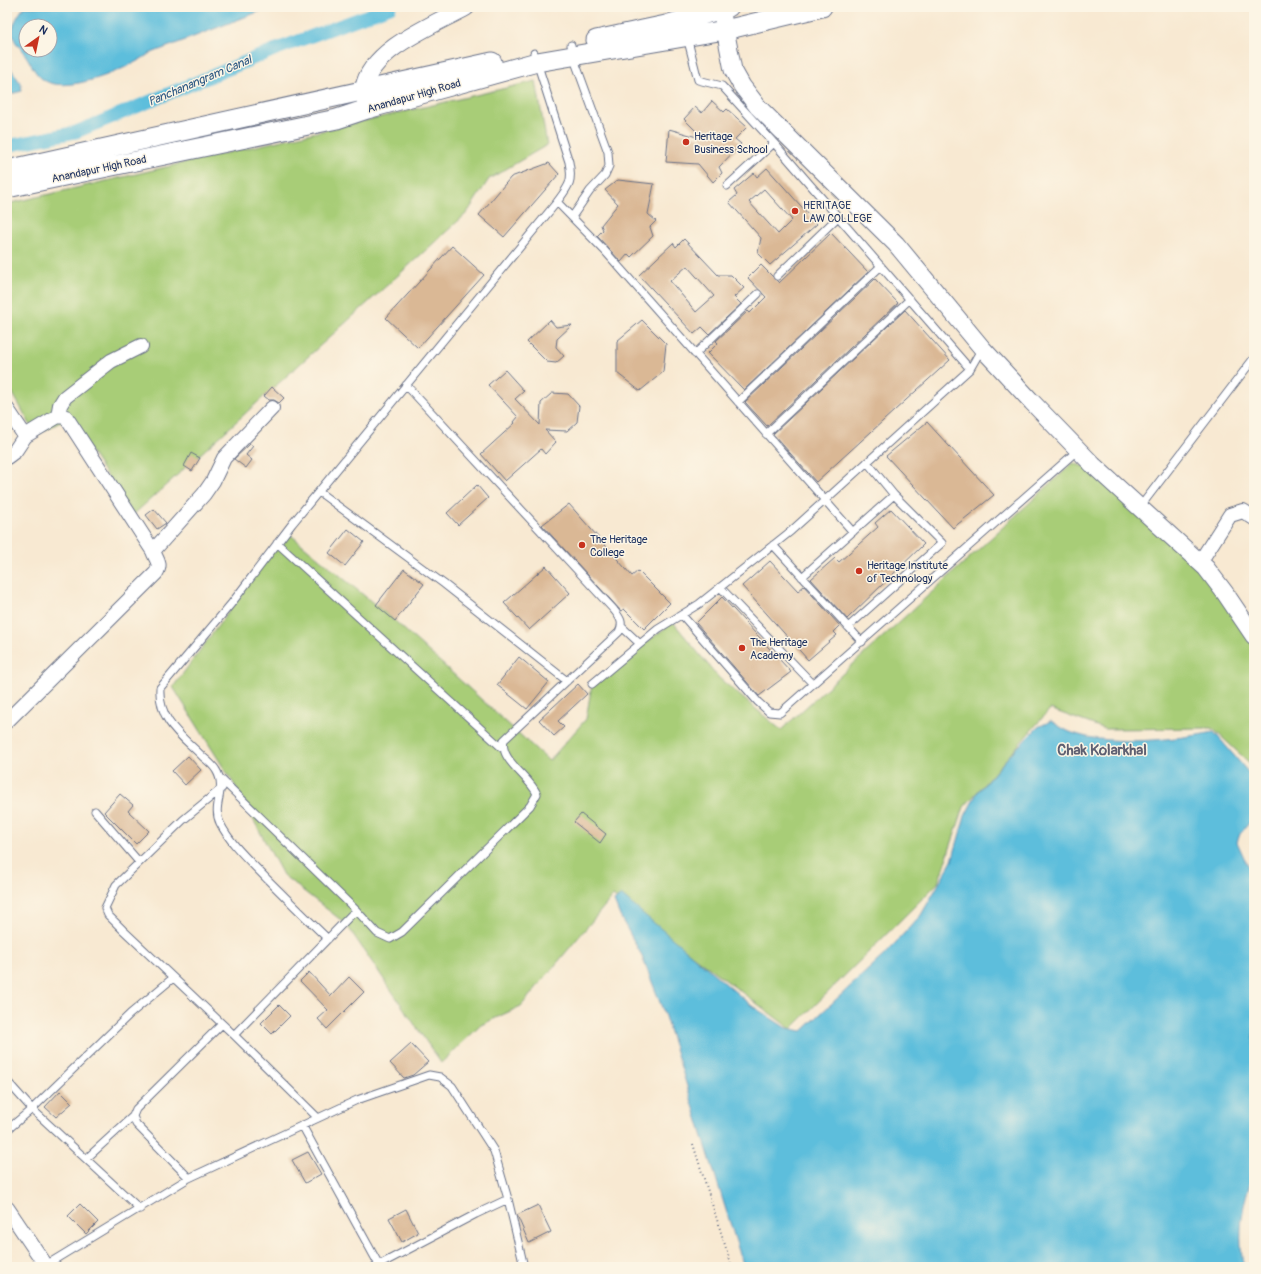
<svg xmlns="http://www.w3.org/2000/svg" width="1261" height="1274" viewBox="0 0 1261 1274" font-family="Pangolin,sans-serif">
	<rect width="100%" height="100%" fill="#fcf5e5"/>
	<filter id="ink" filterUnits="userSpaceOnUse"><feTurbulence type="fractalNoise" baseFrequency=".025" numOctaves="2"/><feDisplacementMap in="SourceGraphic" scale="8" xChannelSelector="R" yChannelSelector="G"/><feConvolveMatrix kernelMatrix="1 2 1 2 8 2 1 2 1" color-interpolation-filters="sRGB"/></filter>
	<filter id="wash" filterUnits="userSpaceOnUse"><feTurbulence type="fractalNoise" baseFrequency=".012" numOctaves="4" result="noise"/><feDisplacementMap in="SourceGraphic" scale="16" xChannelSelector="R" yChannelSelector="G"/><feGaussianBlur stdDeviation="0.9" result="paint"/><feColorMatrix in="noise" values="0 0 0 0 0 0 0 0 0 0 0 0 0 0 0 0 0 1.4 0 .05"/><feComposite in="paint" operator="in"/></filter>
	<g filter="url(#wash)">
		<rect width="100%" height="100%" fill="#f8e9d2"/>
		<path fill="#a8cd77" stroke="#627e6a" d="M536 81 547 145 489 179 467 213 133 515 68 418 36 435 7 383V204Z
			M1073 463 1106 474 1216 575 1254 632V767L1212 728 1105 729 1050 709 964 807 938 883 791 1029 613 896 521 1006 481 1025 441 1063 346 924 283 875 237 789 173 687 287 532 395 621 549 761 586 719 592 684 673 622 719 678 781 730Z"/>
		<path fill="#5dbedc" stroke="#3c769d" fill-rule="evenodd" d="M24 7H271L149 54C129 68 63 98 41 78 33 71 30 61 24 53 22 48 17 45 15 41 9 28 17 17 24 7ZM26 26H50V50H26Z
			M7 63 21 84 22 91 7 95Z
			M1051 721C1059 726 1067 732 1076 734 1113 746 1175 740 1214 732L1254 779V817L1240 834 1237 842 1246 862 1254 873V1173C1242 1201 1237 1237 1244 1267H744L663 1010 641 954 620 916 614 901 621 895 752 1006 786 1028 802 1031 884 955 921 915 952 861 965 816 977 793 1010 755 1038 727Z"/>
		<g fill="none" stroke-linecap="round" stroke-linejoin="round">
			<path stroke="#5dbedc" stroke-width="13" d="M7 146 76 132 274 50 390 7"/>
		</g>
		<g id="blocks">
			<path fill="#dab895" fill-rule="evenodd" d="M712 101 724 112 727 109 747 127 735 139 741 144 719 167 722 173 713 182 698 164 666 162 669 129 704 139 684 119 695 107 702 113Z
				M549 163 559 174 504 237 479 215 511 177Z
				M767 168 817 224 770 265 758 253 761 238 729 202 737 195 734 190 754 173 757 177ZM764 189 792 220 778 234 749 202Z
				M618 180 654 184 648 214 656 221 650 227 653 236 631 257 628 254 621 262 597 236 603 230 601 225 618 204 605 190Z
				M831 233 868 272 744 390 708 353 718 343 716 341 748 311 750 313 766 297 748 278 761 265 779 283Z
				M684 239 718 275H731L744 288 734 297 741 304 709 334 702 327 694 334 639 275 673 243 676 247ZM687 266 714 296 696 312 670 281Z
				M452 246 484 275 418 348 386 318Z
				M875 279 898 303 767 426 745 402Z
				M905 310 950 360 816 482 773 434Z
				M550 320 556 327 572 325 557 339 556 347 564 356 556 363 547 362 527 342Z
				M642 320 666 344 663 372 640 391 617 373V341Z
				M505 370 524 391 515 399 540 425 541 403 552 393 568 394 579 406 577 422 567 431 545 430 556 442 545 454 541 449 505 481 481 454 515 423 514 422 518 417 488 385Z
				M272 387 284 398 279 403 274 400H269L264 396Z
				M927 422 994 495 953 528 886 456Z
				M250 444 253 446 246 455 252 460 246 468 234 459Z
				M191 453 200 458 192 471 184 466Z
				M477 485 488 498 458 525 447 513Z
				M569 504 632 576 638 571 670 603 644 629 624 609 621 611 542 525Z
				M154 509 166 523 157 529 146 515Z
				M891 509 924 544 847 619 811 579 835 558 839 562 878 527 875 523Z
				M348 529 364 542 345 566 329 553Z
				M770 561 798 591 804 586 840 626 834 632 837 635 808 660 742 586Z
				M546 566 570 593 529 630 504 603Z
				M404 569 424 584 395 621 376 605Z
				M722 597 791 672 759 696 696 623Z
				M519 657 549 682 527 709 497 685Z
				M578 684 587 694 558 721 564 727 554 736 539 720Z
				M188 756 201 770 185 785 172 771Z
				M120 794 133 805 128 811 149 831 136 844 104 812Z
				M581 814 606 834 600 843 574 822Z
				M309 972 331 996 349 977 364 992 327 1029 318 1019 328 1010 300 981Z
				M279 1005 290 1016 272 1034 261 1023Z
				M411 1044 428 1062 413 1075 404 1078 390 1063Z
				M60 1091 72 1103 56 1117 45 1107Z
				M308 1152 321 1174 305 1183 292 1160Z
				M80 1204 98 1222 86 1234 68 1216Z
				M538 1205 551 1232 529 1243 517 1215Z
				M406 1209 418 1233 402 1242 389 1218Z"/>
		</g>
	</g>
	<g filter="url(#ink)">
		<use href="#blocks" fill-opacity="0" stroke="#687087" stroke-width="1"/>
		<g fill="none" stroke-linecap="round" stroke-linejoin="round">
			<g stroke="#687087" stroke-width="9">
				<path id="service" d="M687 37 698 80 722 86 774 143 970 369
					M571 45 573 56 608 152 609 166 605 175 590 191 572 217
					M727 186 774 143
					M557 202 604 250 853 532
					M777 276 838 217
					M695 354 758 294
					M738 402 881 266
					M766 434 910 299
					M867 462 894 495
					M319 492 444 584 567 681
					M1140 507 1254 358
					M277 543 502 748
					M773 545 862 642
					M802 577 894 495 942 543 848 627
					M720 587 813 684
					M682 615 758 702 769 712 780 713 1078 450
					M622 627 639 643
					M592 684 658 629 699 604 791 531 970 369 982 348
					M220 778 357 911
					M222 788 183 820 116 885 105 908 108 915 123 930 234 1035 317 1117
					M95 811 139 862
					M328 939C307 919 287 899 267 879 250 861 231 845 220 823 211 805 228 789 216 770 213 765 208 761 203 757 182 736 158 721 160 688L231 604 292 524 557 202C569 186 573 182 569 162L534 53
					M234 1035 351 915 357 911 377 933 390 939 402 932 530 806 537 794C529 776 499 760 504 740L619 632C624 622 620 618 614 610L406 385
					M7 1081 32 1109 140 1209
					M302 1125 379 1265
					M7 1130 32 1109 130 1014 173 978
					M86 1159 133 1116
					M189 1178 136 1124 133 1116 136 1109 222 1024
					M46 1265 189 1178 357 1100 429 1075 440 1077 452 1086 494 1151 508 1199 524 1267
					M375 1267 476 1214 508 1199"/>
			</g>
			<g stroke="#687087" stroke-width="16">
				<path id="minor" d="M7 409 25 436 15 451 7 457
					M58 416 60 405 65 397 111 361 141 346
					M25 436 58 416 66 417 153 551
					M1200 562 1230 515 1243 511 1254 518
					M7 721 156 573C162 563 156 560 153 551L204 494 213 481 224 458 272 408
					M7 1208 47 1267"/>
			</g>
			<g stroke="#687087" stroke-width="19">
				<path id="tertiary" d="M721 9 733 70 742 86 758 107 896 244 982 348 1032 402 1093 465 1206 568 1225 593 1254 636
					M366 103C365 98 363 92 364 88 370 49 436 24 466 7"/>
			</g>
			<g stroke="#687087" stroke-width="21">
				<path id="secondary" d="M596 40 666 25 729 7
					M7 170 492 62
					M7 188 337 119 367 109 537 62 725 30 822 7"/>
			</g>
			<path stroke="#687087" stroke-width="2" stroke-dasharray="1 3" stroke-linecap="butt" d="M693 1144 732 1267"/>
			<use href="#service" stroke="#fff" stroke-width="7"/>
			<use href="#minor" stroke="#fff" stroke-width="14"/>
			<use href="#tertiary" stroke="#fff" stroke-width="17"/>
			<use href="#secondary" stroke="#fff" stroke-width="19"/>
		</g>
	</g>
	<g fill="#c8321e" stroke="#fcf5e5" stroke-width="1.5">
		<circle cx="686" cy="142" r="4"/>
		<circle cx="795" cy="211" r="4"/>
		<circle cx="582" cy="545" r="4"/>
		<circle cx="859" cy="571" r="4"/>
		<circle cx="742" cy="648" r="4"/>
	</g>
	<g text-anchor="middle" dominant-baseline="central" stroke-width="3" stroke-linejoin="round" paint-order="stroke">
		<g font-size="11" fill="#1b2f5e" stroke="#fcf5e5">
			<text transform="translate(414 96) rotate(-16)">Anandapur High Road</text>
			<text transform="translate(99 169) rotate(-12)">Anandapur High Road</text>
		</g>
		<g font-size="11" fill="#1b2f5e" stroke="#fcf5e5" text-anchor="start">
			<text x="694" y="136">Heritage<tspan x="694" dy="13">Business School</tspan></text>
			<text x="803" y="205">HERITAGE<tspan x="803" dy="13">LAW COLLEGE</tspan></text>
			<text x="590" y="539">The Heritage<tspan x="590" dy="13">College</tspan></text>
			<text x="867" y="565">Heritage Institute<tspan x="867" dy="13">of Technology</tspan></text>
			<text x="750" y="642">The Heritage<tspan x="750" dy="13">Academy</tspan></text>
		</g>
		<g font-size="12" font-style="italic" fill="#2f5a84" stroke="#fcf5e5">
			<text transform="translate(200 81) rotate(-23)">Panchanangram Canal</text>
		</g>
		<g font-size="15" font-weight="bold" fill="#5e5f71" stroke="#fcf5e5">
			<text x="1102" y="750">Chak Kolarkhal</text>
		</g>
	</g>
	<rect width="1261" height="1274" fill="none" stroke="#fcf5e5" stroke-width="24"/>
	<g transform="translate(38 38) rotate(33)"><circle r="19" fill="#fcf5e5" stroke="#a2a6af"/>
	<path d="M0-3L7 15L0 10L-7 15Z" fill="#c8321e"/>
	<text y="-6" font-size="11" font-weight="bold" text-anchor="middle" fill="#1b2f5e">N</text>
	</g>
</svg>
